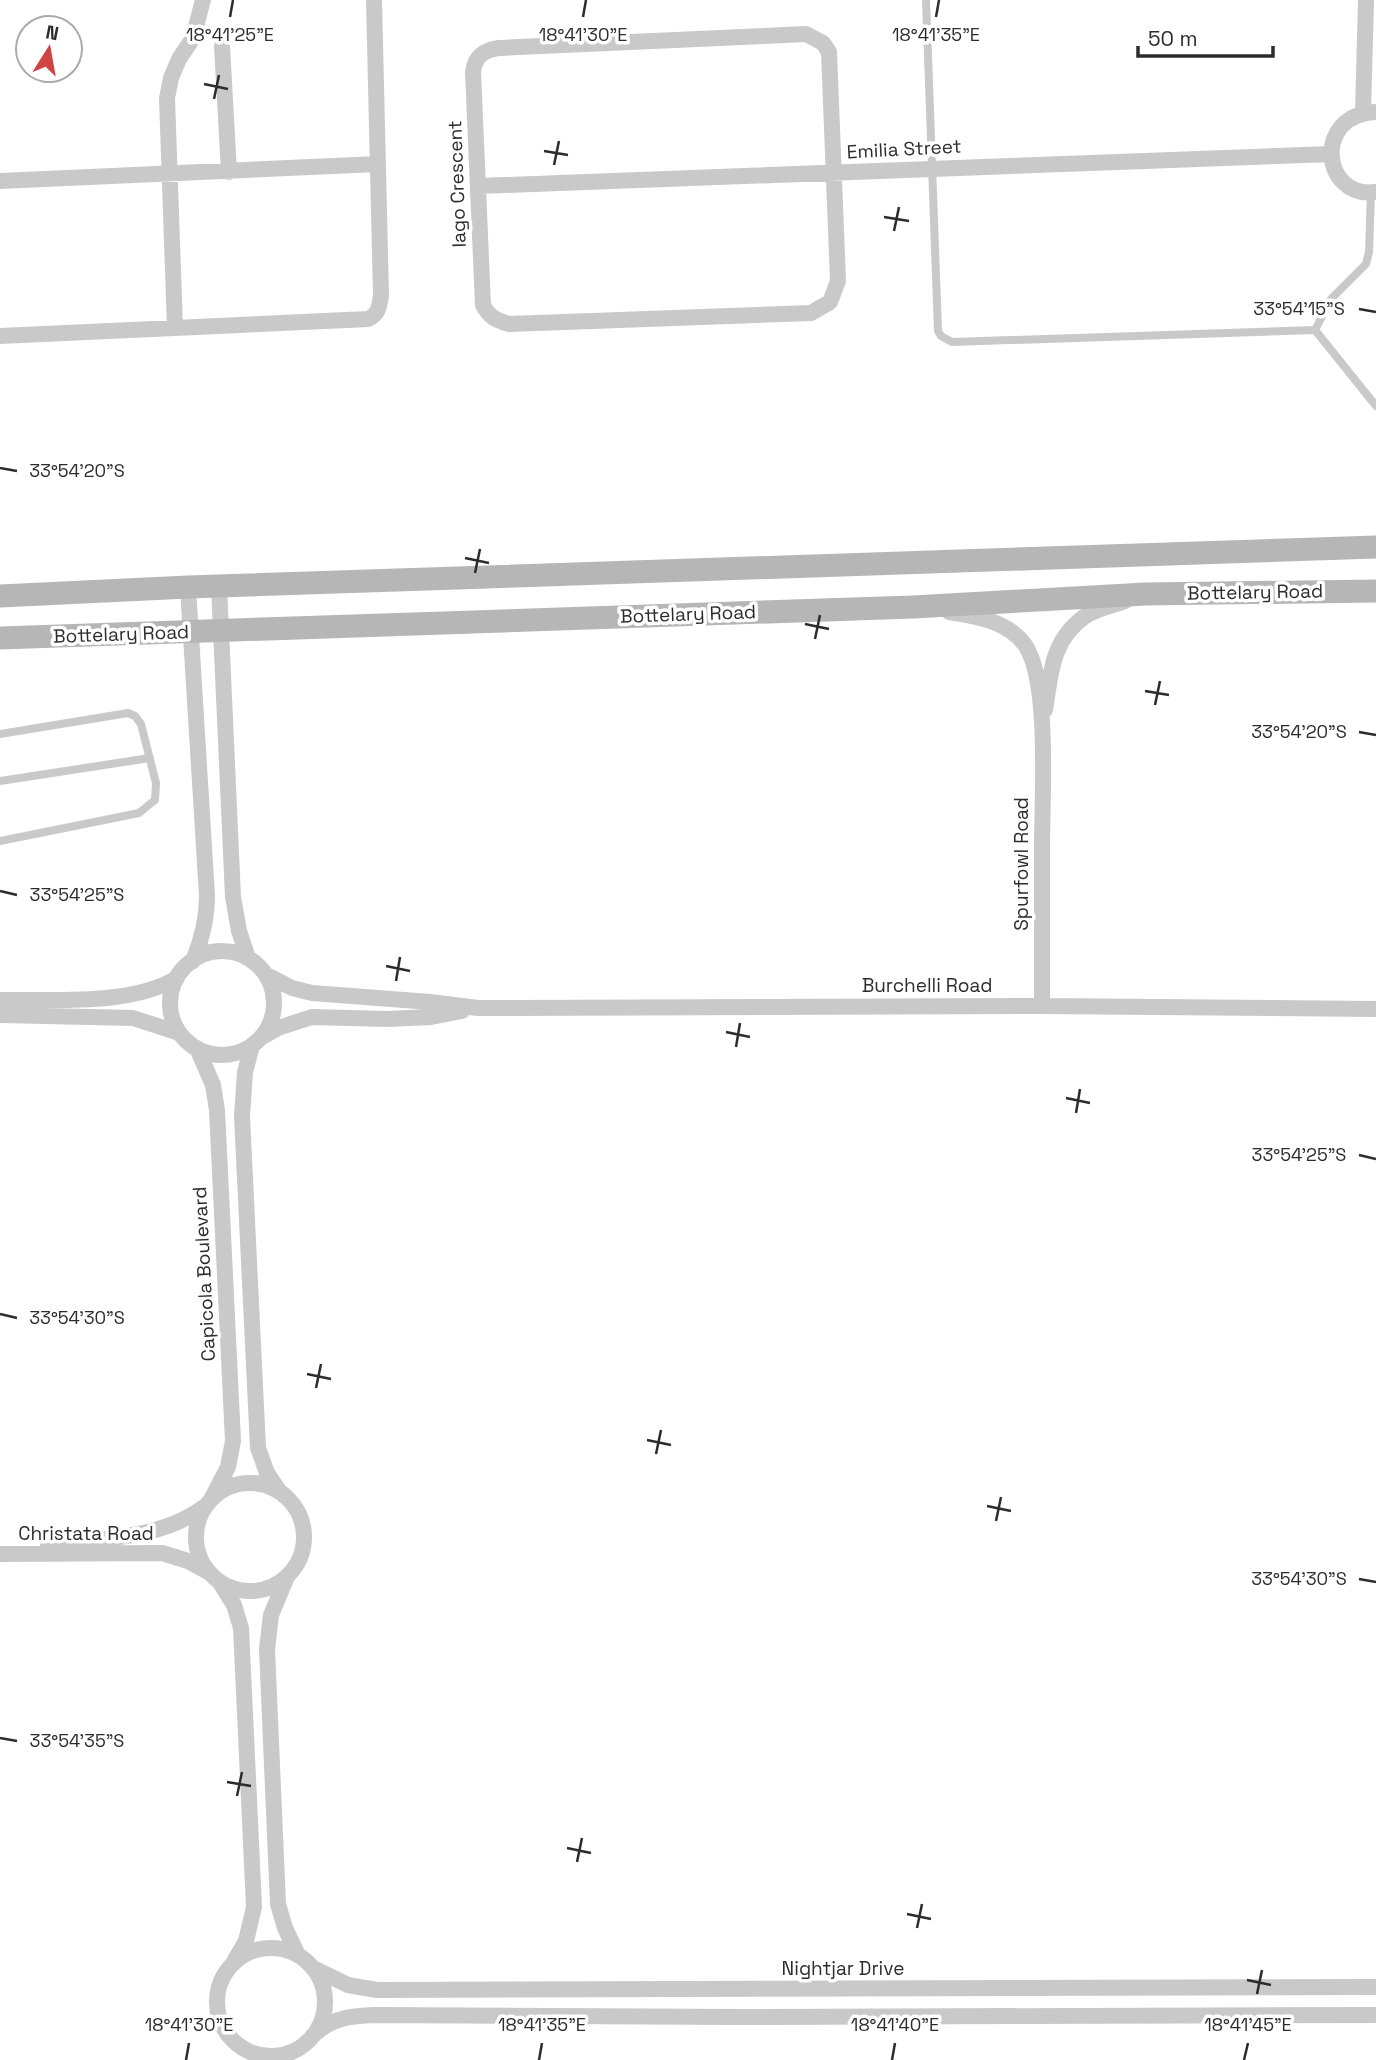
<svg xmlns="http://www.w3.org/2000/svg" width="1376" height="2060" viewBox="0 0 1376 2060" font-family="'Space Grotesk',sans-serif">
	<rect width="100%" height="100%" fill="#fff"/>
	<g fill="none" stroke-linecap="round" stroke-linejoin="round">
		<path stroke="#c9c9c9" stroke-width="8" d="M926 0 938 331 941 336 952 342 1315 330 1331 299 1366 264 1369 252 1371 193
			M1315 330 1376 406
			M0 734 128 713 135 716 141 724 156 783 155 800 139 813 0 841
			M0 781 150 758"/>
		<path stroke="#c9c9c9" stroke-width="16" d="M806 34 823 43 829 52 838 281 830 302 811 313 509 324C496 320 489 317 483 305L473 72C475 57 483 50 499 48Z
			M222 46 229 172
			M1376 112C1312 114 1322 200 1376 192
			M1363 113 1366 0
			M0 181 378 164
			M479 186 1331 154
			M175 328 167 98 171 78 179 59 193 38 203 0
			M0 336 368 319C379 314 379 307 381 296L374 0
			M219 586 233 897 239 931 248 958
			M188 587 207 896C207 920 202 939 193 961
			M949 612C976 616 1008 621 1025 645 1050 681 1042 799 1042 845 1042 899 1042 952 1042 1006
			M1045 710C1051 674 1051 641 1084 617 1095 609 1112 606 1125 601
			M170 1003a52 52 0 1 1 104 0a52 52 0 1 1-104 0Z
			M265 974 292 988 312 993 430 1002 478 1008 1042 1006 1376 1009
			M0 1000C54 999 131 1006 177 978
			M0 1015 133 1018 179 1033
			M262 1037 278 1028 312 1017 387 1019 431 1017 462 1011
			M252 1046 245 1072 242 1116 258 1448 267 1473 280 1492
			M197 1048 213 1085 217 1110 233 1441 228 1467 212 1498
			M196 1537a54 54 0 1 1 108 0a54 54 0 1 1-108 0Z
			M48 1545C100 1538 160 1540 204 1507
			M0 1554 162 1553 188 1561 208 1572
			M287 1577 271 1615 267 1649 278 1904 285 1928 298 1955
			M219 1581 234 1605 241 1628 254 1907 246 1941 232 1965
			M217 2002a54 54 0 1 1 108 0a54 54 0 1 1-108 0Z
			M315 1969 348 1985 377 1990 1376 1987
			M317 2032C335 2017 353 2016 375 2015L736 2017 1376 2015"/>
		<path stroke="#b6b6b6" stroke-width="23" d="M0 596 188 587 1376 547
			M0 638 913 607 1145 594 1376 591"/>
	</g>
	<path fill="none" stroke="#2c2c2c" stroke-width="2.5" d="M230 17 233 0M583 17 586 0M936 17 939 0M204 84 228 89M214 99 219 75M544 151 568 155M554 165 559 141M884 217 909 221M894 231 899 207M1359 309 1376 312M0 468 17 471M465 558 489 563M475 573 480 549M805 624 829 629M815 639 820 615M1145 691 1169 695M1155 705 1160 681M1359 732 1376 735M0 891 17 895M386 966 410 971M396 981 400 957M726 1032 750 1037M736 1047 740 1023M1066 1098 1090 1103M1076 1113 1080 1089M1359 1155 1376 1159M0 1314 17 1318M307 1374 331 1379M316 1388 321 1364M647 1440 671 1445M656 1454 661 1430M987 1506 1011 1511M996 1521 1001 1497M1359 1579 1376 1582M0 1738 17 1741M227 1782 251 1786M237 1796 242 1772M567 1848 591 1853M577 1862 582 1838M907 1914 931 1919M917 1928 922 1904M1247 1980 1271 1985M1257 1994 1262 1970M186 2060 189 2043M539 2060 542 2043M892 2060 895 2043M1244 2060 1248 2043"/>
	<g text-anchor="middle" dominant-baseline="central" stroke-width="7" stroke-linejoin="round" paint-order="stroke">
		<g font-size="19" fill="#2c2c2c" stroke="#fff">
			<text transform="translate(904 149) rotate(-3)">Emilia Street</text>
			<text transform="translate(457 184) rotate(-92)">Iago Crescent</text>
			<text transform="translate(1255 592) rotate(-1)">Bottelary Road</text>
			<text transform="translate(688 614) rotate(-2)">Bottelary Road</text>
			<text transform="translate(121 634) rotate(-2)">Bottelary Road</text>
			<text transform="translate(1021 864) rotate(-90)">Spurfowl Road</text>
			<text x="927" y="985">Burchelli Road</text>
			<text transform="translate(204 1274) rotate(-93)">Capicola Boulevard</text>
			<text x="86" y="1533">Christata Road</text>
			<text x="843" y="1968">Nightjar Drive</text>
		</g>
	</g>
	<g font-size="18" text-anchor="middle" fill="#2c2c2c" stroke="#fff" stroke-width="7" stroke-linejoin="round" paint-order="stroke">
		<text x="230" y="41">18°41'25"E</text>
		<text x="583" y="41">18°41'30"E</text>
		<text x="936" y="41">18°41'35"E</text>
		<text x="1299" y="315">33°54'15"S</text>
		<text x="77" y="477">33°54'20"S</text>
		<text x="1299" y="738">33°54'20"S</text>
		<text x="77" y="901">33°54'25"S</text>
		<text x="1299" y="1161">33°54'25"S</text>
		<text x="77" y="1324">33°54'30"S</text>
		<text x="1299" y="1585">33°54'30"S</text>
		<text x="77" y="1747">33°54'35"S</text>
		<text x="189" y="2031">18°41'30"E</text>
		<text x="542" y="2031">18°41'35"E</text>
		<text x="895" y="2031">18°41'40"E</text>
		<text x="1248" y="2031">18°41'45"E</text>
	</g>
	<g transform="translate(49 49) rotate(11)"><circle r="33" fill="#ffffff" stroke="#ababab" stroke-width="2"/>
	<path d="M0-5L12 26L0 18L-12 26Z" fill="#ce4444"/>
	<text y="-10" font-size="19" font-weight="bold" text-anchor="middle" fill="#2c2c2c">N</text>
	</g>
	<path d="M1138 46v10h135v-10" fill="none" stroke="#2c2c2c" stroke-width="3.5"/>
	<text x="1148" y="46" font-size="21" fill="#2c2c2c" stroke="#ffffff" stroke-width="5" paint-order="stroke">50 m</text>
</svg>
